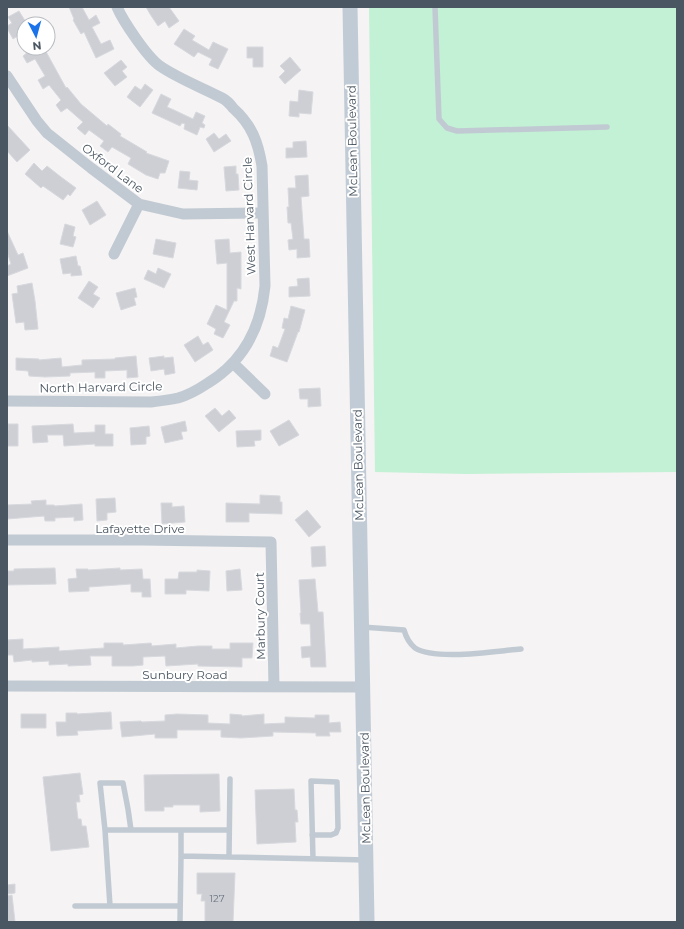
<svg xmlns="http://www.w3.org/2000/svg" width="684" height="929" viewBox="0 0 684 929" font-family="Montserrat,sans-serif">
	<rect width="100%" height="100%" fill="#f5f3f3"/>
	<path fill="#c3f1d5" d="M369 7H677V472L466 474 375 472Z"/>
	<path fill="#cdcfd5" stroke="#d7d9de" d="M69 7H82L89 20 96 15 100 23 92 27 101 44 110 40 114 49 96 58 84 32 81 34 73 20 74 19Z
		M146 7H169L179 21 169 28 165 21 158 26 150 14Z
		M19 11 27 24H24V32L13 39 7 28V26L12 23 8 17Z
		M184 29 195 36 192 40 209 50 213 42 228 49 218 69 209 65 212 59 198 52 194 57 174 44Z
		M247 47H263V67H253V58H247Z
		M26 48H44L66 88 67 87 81 104 107 126 108 124 121 134 120 136 147 152 146 153 169 161 165 173H160L158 179 146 175 128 164 131 158 112 147 108 152 100 146 104 141 89 130 85 135 77 128 83 122 67 108 61 112 56 105 61 100 49 85 43 89 38 80 45 76 35 59 27 63 23 56 28 52Z
		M290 57 301 70 285 84 279 77 285 71 280 66Z
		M121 60 127 67 122 71 127 77 115 86 104 73Z
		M145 84 153 90 140 107 127 97 135 86 141 90Z
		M299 90 313 92 311 114 299 113V117L289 116 290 101 298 102Z
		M161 94 171 99 167 107 174 110 193 119 196 112 205 116 202 123 205 125 204 128 200 127 197 135 184 129 185 124 182 123 180 126 152 113Z
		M7 125 30 150 17 162 7 151Z
		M214 133 219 139 226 134 231 141 214 152 206 139Z
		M306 141 307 157 286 158V148H293V142Z
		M34 163 42 171 47 166 61 177 76 188 70 196 68 194 63 200 43 186 41 188 25 174Z
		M236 166V174H238L239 190 226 191 224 167Z
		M180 171 190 172 189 180 198 181 197 190 178 188Z
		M308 175 309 196 301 197 304 239H309L310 257 297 258V249L289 250 288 240 293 239 291 223H288L287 207H289L288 188H296L295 176Z
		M97 201 106 215 90 225 82 210Z
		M65 224 75 227 73 236 76 237 73 247 60 244Z
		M7 231 18 255 23 253 28 268 7 276V266L11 264 7 252Z
		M156 239 176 243 173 258 153 254Z
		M229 239 230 253 241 252V289L237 288V301H234L224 322 230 325 223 338 214 334 216 329 207 324 216 305 227 310V263L217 264 215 240Z
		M76 256 78 266H80L82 275 71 276V273L63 274 60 259Z
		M158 268 171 274 164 288 144 279 148 270 156 274Z
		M309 278 310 296 289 297V287L298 286 297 279Z
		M89 281 98 287 93 294 100 298 93 308 78 298Z
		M32 283 35 301 38 329 25 330 24 322 16 323 12 294 18 293 17 286Z
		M135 288 137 297 134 298 136 305 121 310 116 293Z
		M291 306 305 310 299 332H298L287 362 270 356 273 346 278 348 285 329 282 328 284 318 288 319Z
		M198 336 203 345 208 342 213 350 195 362 184 345Z
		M136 356 138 377 127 378V370L105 371V378H95V372L70 373V376L45 377 29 376 28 371 16 370V358L39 359V360L61 358 62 367 82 365V360L115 359V358Z
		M164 356V358L173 357 175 373 165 375 164 369 151 371 149 358Z
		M320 388 321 406 308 407V399H300L299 389Z
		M215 408 222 416 229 410 236 418 219 432 205 416Z
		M289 420 299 435 279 446 270 431Z
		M185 421 187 431 181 432 183 439 165 443 161 427Z
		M8 424H18V446H7V431H8Z
		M73 424 74 433 95 432V425H105V434H113V446H95V444L64 446 63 435H47L48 442 33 443 32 426Z
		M149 426 150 436 146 437V444L131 445 130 428Z
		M261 430V440L254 441 255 446 237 447 236 431Z
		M260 495 280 496V502H282V514L249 513V522H226V503L260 504Z
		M115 498 116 512 107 513V520L97 521 96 499Z
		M46 500V505H54L55 506 82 504 83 520 74 521V517L55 518V521H45L44 516 7 519V505L32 504 31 501Z
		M161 503H172V507L184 506 185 522 162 524Z
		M307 510 321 527 309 537 295 520Z
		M325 546 326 566 312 567 311 547Z
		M55 568 56 584 7 585V571H14V569Z
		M120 568V570L142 569 143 579H150L151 597H142V592H131V584L89 587V591L69 592 68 579 77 578 76 569H88V570Z
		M240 569 242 590 227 591 226 571Z
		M197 570 210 571 209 591 186 590V594H165V579H178L179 572H197Z
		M315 579 318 612H323L326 667H311L310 657 302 658 301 647 311 646 310 624H301L300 613H301L299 580Z
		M23 639V649L59 647V651L104 648V643H123V645L151 643 152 646 176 644V648L198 646H212V649H230V643H253L252 658H242V667L198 666V664L166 666 165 656 143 657V665L133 666H112V656H90L91 665 68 666V664L49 665V661L32 662V660L14 662 13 655H7V640Z
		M111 712 112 729 77 731 78 735 57 736 56 722H66V713H77V714Z
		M21 714H46V728H21Z
		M177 714 208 715V723L230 724V714L242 715V716L264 714V724L285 723V717L315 718V715H329V723L340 722 341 732H329L330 736H316V733L273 732V736L241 738 221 737V730H177V738H155V734L122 737 120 722 141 721 142 722 165 721V715Z
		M80 773 83 794 79 795 80 802H76L78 819H81L82 826H86L89 847 51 851 43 777Z
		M219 774 220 811 200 812V805H173V807H164V811H145L144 775Z
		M294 789 295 810H297L298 822H295L296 842 257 844 255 790Z
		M197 873H235L233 922H205V901H201L202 894H197Z
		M15 884V893L7 894V885Z
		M12 895 15 922H7V896Z"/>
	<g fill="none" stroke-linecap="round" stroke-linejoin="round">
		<path stroke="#c1cad2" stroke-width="5.5" d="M435 7 439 119 447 128 457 131 607 127
			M362 627 404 630C406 637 409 643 415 648 436 661 496 651 521 649
			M230 779 229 857 366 860
			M131 830 128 809 123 783H100L105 830H229
			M312 835H331L336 833 338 828 337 782 311 781 313 859
			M181 856V830
			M75 906H110L105 830
			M110 906H180
			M180 922 181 856 229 857"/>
		<path stroke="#c1cad2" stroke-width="11" d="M7 76 37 121 47 133 91 168 139 204 183 214 263 213
			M114 254 139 204
			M233 363 265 394
			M7 401 151 402C160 401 169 400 178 398 189 395 199 389 208 383 244 361 261 327 265 286L262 166C258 142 252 125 233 108 230 104 226 100 222 98 201 87 179 79 160 66 147 57 123 21 117 7
			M7 540H143L271 542 274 687
			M7 686 363 687"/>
		<path stroke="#c1cbd6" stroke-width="15" d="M350 7 367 922"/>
	</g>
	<g text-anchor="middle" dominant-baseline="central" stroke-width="4" stroke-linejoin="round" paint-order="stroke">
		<g font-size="10" fill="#6b747e">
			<text x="217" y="898">127</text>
		</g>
		<g font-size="12" fill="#4a5661" stroke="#fff">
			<text transform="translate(352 141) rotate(-91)">McLean Boulevard</text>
			<text transform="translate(113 168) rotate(37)">Oxford Lane</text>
			<text transform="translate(249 216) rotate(-92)">West Harvard Circle</text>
			<text transform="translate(101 387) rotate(-1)">North Harvard Circle</text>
			<text transform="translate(358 465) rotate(-91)">McLean Boulevard</text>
			<text x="140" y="528">Lafayette Drive</text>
			<text transform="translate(260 616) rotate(-91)">Marbury Court</text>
			<text x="185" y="674">Sunbury Road</text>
			<text transform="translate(365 788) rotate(-91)">McLean Boulevard</text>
		</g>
	</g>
	<rect width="684" height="929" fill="none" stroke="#4a5661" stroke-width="16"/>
	<g transform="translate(36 36) rotate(174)"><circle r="19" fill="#ffffff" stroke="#b7bbc0"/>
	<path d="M0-3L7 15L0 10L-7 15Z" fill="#1a73e8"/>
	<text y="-6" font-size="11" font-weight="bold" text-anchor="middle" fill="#4a5661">N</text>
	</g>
</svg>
